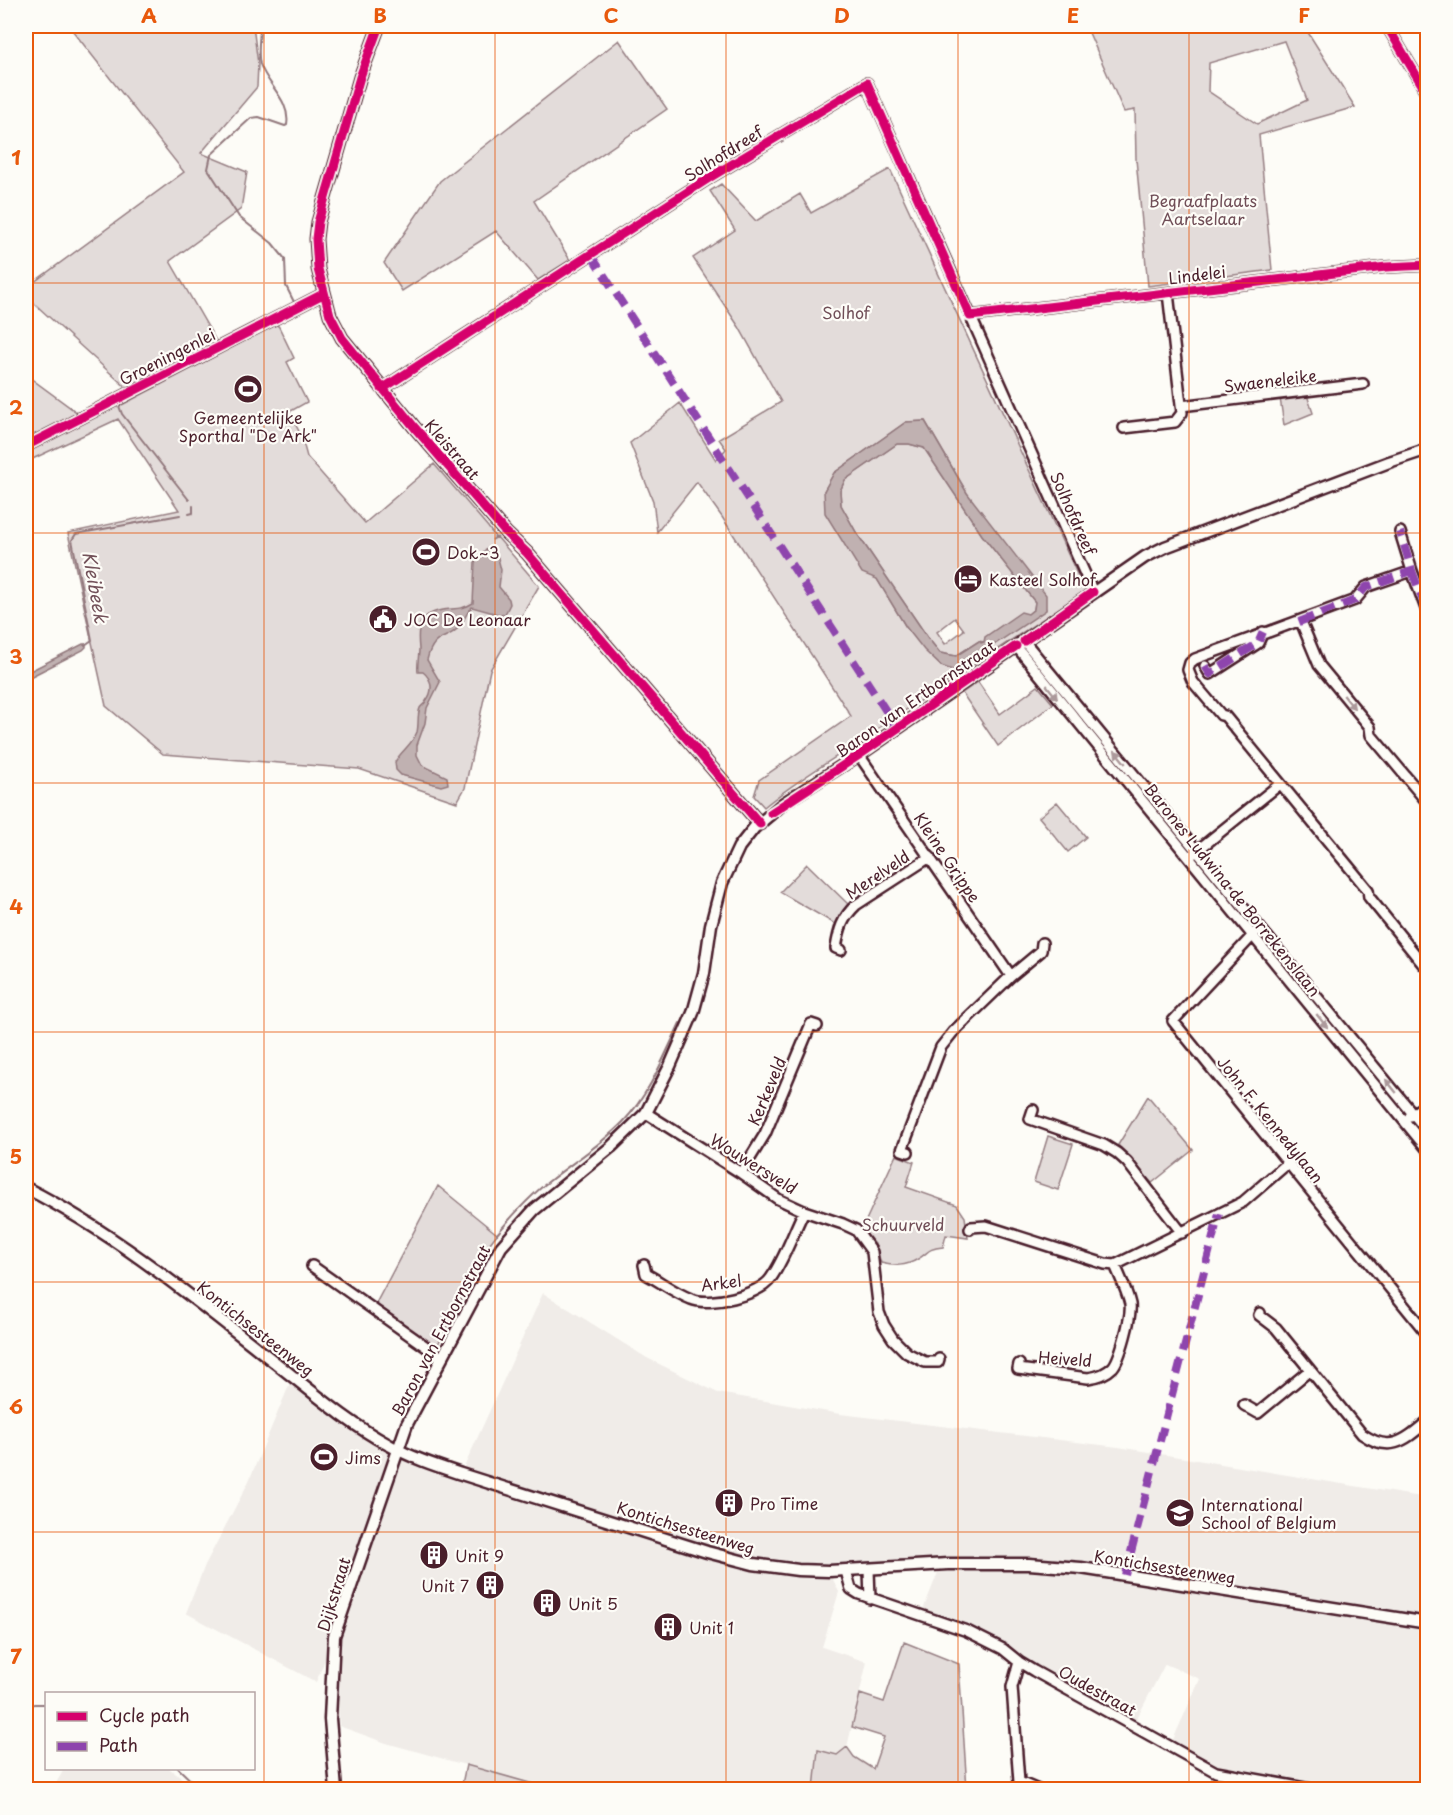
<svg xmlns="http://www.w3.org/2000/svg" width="1453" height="1815" viewBox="0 0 1453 1815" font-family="'Playpen Sans',sans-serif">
	<rect width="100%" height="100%" fill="#fdfcf7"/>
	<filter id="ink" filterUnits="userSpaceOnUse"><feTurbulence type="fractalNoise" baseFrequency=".0167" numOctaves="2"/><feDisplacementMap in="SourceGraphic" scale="12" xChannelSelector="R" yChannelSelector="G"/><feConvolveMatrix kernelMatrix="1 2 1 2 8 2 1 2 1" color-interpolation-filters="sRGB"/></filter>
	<g filter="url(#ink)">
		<path fill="#f0ece8" d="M543 1293 647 1358 718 1393 840 1414 1118 1447 1427 1498V1620L1390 1613 1389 1622 1427 1629V1789H1336L1217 1767 1172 1742 1200 1679 1165 1664 1135 1722 1037 1667 1022 1658 1006 1645 969 1626 923 1610 939 1570 829 1571 839 1592 822 1647 867 1662 847 1747 837 1755 818 1751 814 1789H552L386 1743 339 1726 334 1638 316 1682 186 1613 205 1565 248 1483 293 1376 374 1437 461 1474Z
			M64 1769H170L195 1789H53Z"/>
		<path fill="#e3dcda" stroke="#967e82" stroke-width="1.5" fill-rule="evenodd" d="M69 26H253L258 64 257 87 201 153 247 172 241 209 170 261 219 346 272 320 279 327 294 358 287 362 307 402 289 412 301 435 307 457 365 523 434 464 488 527 495 537 492 540 497 537 539 586 490 670 465 788 457 802 359 769 163 754 106 706 68 533 179 510 118 419 26 462V375L82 416 130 391 26 296V288L184 172Z
			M1086 26H1304L1355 107 1259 135 1272 270 1148 286 1136 159 1135 110 1124 112ZM1284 41 1307 100 1257 124 1208 91 1209 63Z
			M619 40 667 109 534 201 570 260 538 280 496 231 402 291 384 263 440 181Z
			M890 169 1085 591 880 727C842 755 800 777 764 807L754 796 759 780 851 716 722 517 697 482 657 532 653 501 630 443 680 403 716 460 726 449 719 439 781 402 739 327 693 258 735 230 710 191 721 184 756 221 800 194 811 213ZM925 421 967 493 1046 609 941 666 906 627 824 491 834 473 906 422Z
			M1307 395 1313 413 1284 425 1280 398Z
			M897 444H909L924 448 982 535 1035 602 1034 609 1028 614 986 639 984 642 979 641 956 656 940 653 928 638 856 532 841 505 840 491 845 480ZM955 618 964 630 945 644 937 632Z
			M978 682 1000 714 1038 686 1053 704 998 746 962 693Z
			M1057 802 1086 837 1068 852 1039 817Z
			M807 864 848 904 835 924 780 892Z
			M1148 1096 1193 1150 1152 1183 1118 1145Z
			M1048 1136 1073 1144 1058 1190 1034 1182Z
			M896 1155 914 1162 906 1187 957 1205 965 1217 968 1238 946 1235 943 1247C926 1249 930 1252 918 1259 905 1267 894 1266 881 1263L875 1244 862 1229Z
			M438 1186 497 1234 490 1243 434 1352 373 1309Z
			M904 1642 959 1664 967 1789H814L818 1750 837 1755 847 1747 854 1757 873 1769 884 1737 852 1727 860 1694 884 1702Z
			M466 1765 551 1789H552H461Z"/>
		<path fill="#c0b1b1" stroke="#91777b" stroke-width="1.5" fill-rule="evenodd" d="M925 421 967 493 1046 595V610L955 671 941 666 924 650 906 627 877 579 862 573 825 513 824 491 834 473 906 422ZM897 444H909L924 448 982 535 1035 602 1034 609 1028 614 1021 612 985 637 984 642 981 643 979 641 956 656 940 653 928 638 856 532 841 505 840 491 845 480Z
			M487 549 497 554 501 570 499 587 509 599 510 604 505 614 501 615 472 607C466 613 464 621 459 627 446 642 434 632 427 660L440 682 427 708 425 723 417 745V755L422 765 447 777 448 784 441 786 401 775 396 770 395 762C401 751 412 745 417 732 419 724 417 715 420 708 422 705 425 704 426 701 434 691 432 679 423 672H418C417 664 419 657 419 649 417 629 417 615 442 610 454 608 462 610 473 603L475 562Z
			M83 644H86V647L83 650 26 679V673Z"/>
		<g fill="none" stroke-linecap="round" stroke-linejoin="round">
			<path stroke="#91777b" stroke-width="2" d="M260 26C260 37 257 53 260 64 267 85 291 101 287 125L285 126 259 117 251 118 211 155 208 169 239 217 272 243 285 259 286 286 295 304
				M189 500 122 414 119 406 298 313 299 310
				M189 514 193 513V506
				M85 645 92 640 72 540 76 534 180 515
				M497 1234C512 1216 529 1197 548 1182 573 1162 601 1145 623 1122 649 1095 664 1057 680 1023
				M26 1710 34 1704H46
				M178 1768 201 1790"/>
			<g stroke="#4a1f2b" stroke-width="14">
				<path id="minor" d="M1387 26 1428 95
					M970 316 1386 267 1428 265
					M382 389 709 178 867 83 1093 592
					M1181 406 1363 384
					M1124 428 1175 422 1182 413 1168 293
					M26 446 323 294
					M1400 532 1412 571 1366 587 1355 600 1195 659 1190 663 1188 670 1193 682 1221 715 1225 716 1368 890 1369 897 1423 964 1428 966
					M1412 571 1428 614
					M1299 622 1302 624 1319 665 1370 727 1371 735 1428 803
					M1024 641 1428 1132
					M1016 646 1428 1150
					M1205 666 1210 674 1258 643 1263 632
					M859 755 1011 976
					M1193 854 1280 784
					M1256 932 1173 1021 1428 1335
					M841 950 836 948C839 930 842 918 856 905L930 857
					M1033 1110 1030 1119 1104 1145 1117 1153 1127 1162 1182 1233
					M646 1113 741 1173 778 1199 804 1211 843 1224 856 1230 872 1252 879 1312 884 1325 893 1339 907 1353 925 1362H938L939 1359
					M1410 1116 1428 1103
					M908 1152 902 1150 941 1047 953 1032 1011 976 1041 951 1042 943
					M741 1173 765 1134 811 1024 817 1026
					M970 1229 971 1227 986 1226 1105 1264 1115 1265 1243 1202 1288 1163
					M644 1265 646 1274C661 1282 675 1293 691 1299 709 1307 760 1295 771 1278 785 1258 793 1233 804 1211
					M312 1266 442 1358
					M1260 1313 1259 1315 1276 1328 1362 1434C1391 1454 1405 1440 1428 1421
					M1019 1364 1018 1369 1088 1378C1097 1377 1106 1374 1113 1367 1120 1359 1132 1316 1130 1304 1127 1291 1120 1277 1115 1265
					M1244 1405 1258 1413 1310 1370
					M869 1570 870 1599
					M846 1571 851 1589 859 1594 967 1631 1003 1649 1019 1662 1034 1671 1216 1772 1316 1790
					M1019 1662 1012 1687 1019 1782 1038 1790"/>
			</g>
			<g stroke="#4a1f2b" stroke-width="15">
				<path id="tertiary" d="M379 26 360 77 318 222 316 239 318 269 330 315 342 338 415 428 506 533 527 553 760 824
					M26 1188C113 1232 191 1296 268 1357 307 1387 346 1422 389 1445 412 1458 437 1466 461 1474L707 1552 753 1564 798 1570 829 1571 948 1564H1029L1081 1568 1428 1623
					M336 1790 330 1719 334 1636 407 1424 501 1247 534 1210 611 1147 646 1113 670 1066 693 1013 704 973 711 925 722 883 739 847 754 828 784 803 859 755 1145 557 1165 547 1389 462 1428 449"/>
			</g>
			<use href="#minor" stroke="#fdfcf7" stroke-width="9"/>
			<use href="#tertiary" stroke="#fdfcf7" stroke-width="10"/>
			<path stroke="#8e44ad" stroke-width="8" stroke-dasharray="15 8" stroke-linecap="butt" d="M591 255 897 728
				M1412 571 1428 614
				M1299 622 1355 600 1366 587 1412 571 1400 532
				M1205 666 1210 674 1258 643 1263 632
				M1125 1575 1219 1214"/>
			<g stroke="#fdfcf7" stroke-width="13">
				<path id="cycleway" d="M379 26 360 77 318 222 316 239 318 269 330 315 342 338 415 428 506 533 527 553 760 824
					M1387 26 1428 95
					M382 389 709 178 867 83 970 316 1386 267 1428 265
					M26 446 323 294
					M1024 641 1093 592
					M771 813 859 755 1016 646"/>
			</g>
			<use href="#cycleway" stroke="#d6006c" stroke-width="9"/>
		</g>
		<defs><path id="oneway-solid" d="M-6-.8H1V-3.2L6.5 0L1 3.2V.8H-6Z" transform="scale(1.5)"/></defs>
		<g fill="#ac999b">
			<use href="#oneway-solid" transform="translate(1052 692) rotate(51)"/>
			<use href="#oneway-solid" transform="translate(1349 702) rotate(51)"/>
			<use href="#oneway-solid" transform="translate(1120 757) rotate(-129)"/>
			<use href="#oneway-solid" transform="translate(1322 1021) rotate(51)"/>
			<use href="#oneway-solid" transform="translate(1391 1086) rotate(-129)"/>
		</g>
	</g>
	<path fill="none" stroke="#e8590c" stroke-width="1.5" stroke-opacity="0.55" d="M264 26V1790M495 26V1790M726 26V1790M958 26V1790M1189 26V1790M26 283H1428M26 533H1428M26 783H1428M26 1032H1428M26 1282H1428M26 1532H1428"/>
	<defs>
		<g id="stadium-disc" transform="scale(1.5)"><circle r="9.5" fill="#4a1f2b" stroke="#fdfcf7"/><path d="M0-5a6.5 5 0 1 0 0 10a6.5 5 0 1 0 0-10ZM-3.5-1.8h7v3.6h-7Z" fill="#fff"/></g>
		<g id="hotel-disc" transform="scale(1.5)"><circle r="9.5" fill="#4a1f2b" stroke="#fdfcf7"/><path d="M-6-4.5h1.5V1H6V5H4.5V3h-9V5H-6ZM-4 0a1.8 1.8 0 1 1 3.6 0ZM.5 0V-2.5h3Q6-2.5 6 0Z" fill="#fff"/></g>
		<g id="civic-disc" transform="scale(1.5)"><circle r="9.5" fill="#4a1f2b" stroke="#fdfcf7"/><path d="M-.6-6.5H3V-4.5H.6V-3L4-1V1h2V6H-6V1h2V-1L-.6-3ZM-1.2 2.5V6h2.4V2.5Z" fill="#fff"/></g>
		<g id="building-disc" transform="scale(1.5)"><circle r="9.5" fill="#4a1f2b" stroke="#fdfcf7"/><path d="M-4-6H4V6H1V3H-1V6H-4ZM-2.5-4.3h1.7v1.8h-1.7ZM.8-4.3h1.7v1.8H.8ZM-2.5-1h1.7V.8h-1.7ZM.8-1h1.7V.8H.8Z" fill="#fff"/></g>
		<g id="school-disc" transform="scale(1.5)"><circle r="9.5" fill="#4a1f2b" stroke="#fdfcf7"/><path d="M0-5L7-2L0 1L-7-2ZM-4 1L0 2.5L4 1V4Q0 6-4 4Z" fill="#fff"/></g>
	</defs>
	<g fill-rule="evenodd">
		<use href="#stadium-disc" x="248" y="389"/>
		<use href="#stadium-disc" x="426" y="552"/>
		<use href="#hotel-disc" x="968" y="579"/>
		<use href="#civic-disc" x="383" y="619"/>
		<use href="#stadium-disc" x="324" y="1457"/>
		<use href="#building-disc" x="729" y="1503"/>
		<use href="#school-disc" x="1180" y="1513"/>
		<use href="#building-disc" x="434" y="1555"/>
		<use href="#building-disc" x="490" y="1585"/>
		<use href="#building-disc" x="547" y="1603"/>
		<use href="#building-disc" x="668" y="1627"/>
	</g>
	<g text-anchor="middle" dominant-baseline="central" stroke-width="4.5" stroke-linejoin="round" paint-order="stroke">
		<g font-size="16" fill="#4a1f2b" stroke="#fdfcf7">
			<text transform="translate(723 153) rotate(-32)">Solhofdreef</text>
			<text transform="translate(1197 274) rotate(-7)">Lindelei</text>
			<text transform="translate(167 356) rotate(-27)">Groeningenlei</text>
			<text transform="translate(1270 380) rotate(-7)">Swaeneleike</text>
			<text transform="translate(453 449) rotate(49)">Kleistraat</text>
			<text transform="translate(1074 513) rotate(66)">Solhofdreef</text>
			<text transform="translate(915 698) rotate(-35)">Baron van Ertbornstraat</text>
			<text transform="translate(948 857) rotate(56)">Kleine Grippe</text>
			<text transform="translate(877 874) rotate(-34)">Merelveld</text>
			<text transform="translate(1233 889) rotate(51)">Barones Ludwina de Borrekenslaan</text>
			<text transform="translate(766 1091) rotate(-67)">Kerkeveld</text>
			<text transform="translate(1271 1119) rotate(51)">John F. Kennedylaan</text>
			<text transform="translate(754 1163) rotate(32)">Wouwersveld</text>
			<text transform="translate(721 1282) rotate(-7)">Arkel</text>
			<text transform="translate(256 1328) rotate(38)">Kontichsesteenweg</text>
			<text transform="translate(440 1330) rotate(-62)">Baron van Ertbornstraat</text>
			<text transform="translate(1065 1358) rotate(4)">Heiveld</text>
			<text transform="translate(686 1527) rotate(17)">Kontichsesteenweg</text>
			<text transform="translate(1165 1566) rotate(9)">Kontichsesteenweg</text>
			<text transform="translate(333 1594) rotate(-73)">Dijkstraat</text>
			<text transform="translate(1098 1690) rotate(29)">Oudestraat</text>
		</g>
		<g font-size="16" fill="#704e57" stroke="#fdfcf7">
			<text x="1203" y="200">Begraafplaats<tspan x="1203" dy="18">Aartselaar</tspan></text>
			<text x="846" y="312">Solhof</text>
			<text x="903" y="1224">Schuurveld</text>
		</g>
		<g font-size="16" fill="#4a1f2b" stroke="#fdfcf7" text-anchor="start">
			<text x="248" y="417" text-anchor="middle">Gemeentelijke<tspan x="248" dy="18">Sporthal "De Ark"</tspan></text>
			<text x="447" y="552">Dok~3</text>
			<text x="989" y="579">Kasteel Solhof</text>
			<text x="404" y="619">JOC De Leonaar</text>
			<text x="345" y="1457">Jims</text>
			<text x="750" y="1503">Pro Time</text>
			<text x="1201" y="1504">International<tspan x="1201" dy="18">School of Belgium</tspan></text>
			<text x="455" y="1555">Unit 9</text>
			<text x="469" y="1585" text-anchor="end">Unit 7</text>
			<text x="568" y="1603">Unit 5</text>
			<text x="689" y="1627">Unit 1</text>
		</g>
		<g font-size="18" font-style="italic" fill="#73525a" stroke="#fdfcf7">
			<text transform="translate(96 587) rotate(80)">Kleibeek</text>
		</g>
	</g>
	<rect width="1453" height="1815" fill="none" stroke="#fdfcf7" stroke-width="66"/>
	<rect x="45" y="1692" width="210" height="78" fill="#fdfcf7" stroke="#b5a4a5" stroke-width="1.5"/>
	<rect x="57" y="1712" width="30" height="9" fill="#d6006c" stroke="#b5a4a5" stroke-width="1.5"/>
	<text x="99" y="1722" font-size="18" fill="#4a1f2b">Cycle path</text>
	<rect x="57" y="1742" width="30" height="9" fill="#8e44ad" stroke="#b5a4a5" stroke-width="1.5"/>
	<text x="99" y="1752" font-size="18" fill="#4a1f2b">Path</text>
	<rect x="33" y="33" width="1387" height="1749" fill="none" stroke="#e8590c" stroke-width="2"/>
	<g font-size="20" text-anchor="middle" font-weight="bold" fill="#e8590c">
		<text x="149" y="23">A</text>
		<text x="380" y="23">B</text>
		<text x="611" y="23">C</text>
		<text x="842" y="23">D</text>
		<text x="1073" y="23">E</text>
		<text x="1304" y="23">F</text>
		<text x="16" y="165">1</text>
		<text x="16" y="415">2</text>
		<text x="16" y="664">3</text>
		<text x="16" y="914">4</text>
		<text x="16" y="1164">5</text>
		<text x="16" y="1414">6</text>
		<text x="16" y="1664">7</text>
	</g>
</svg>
